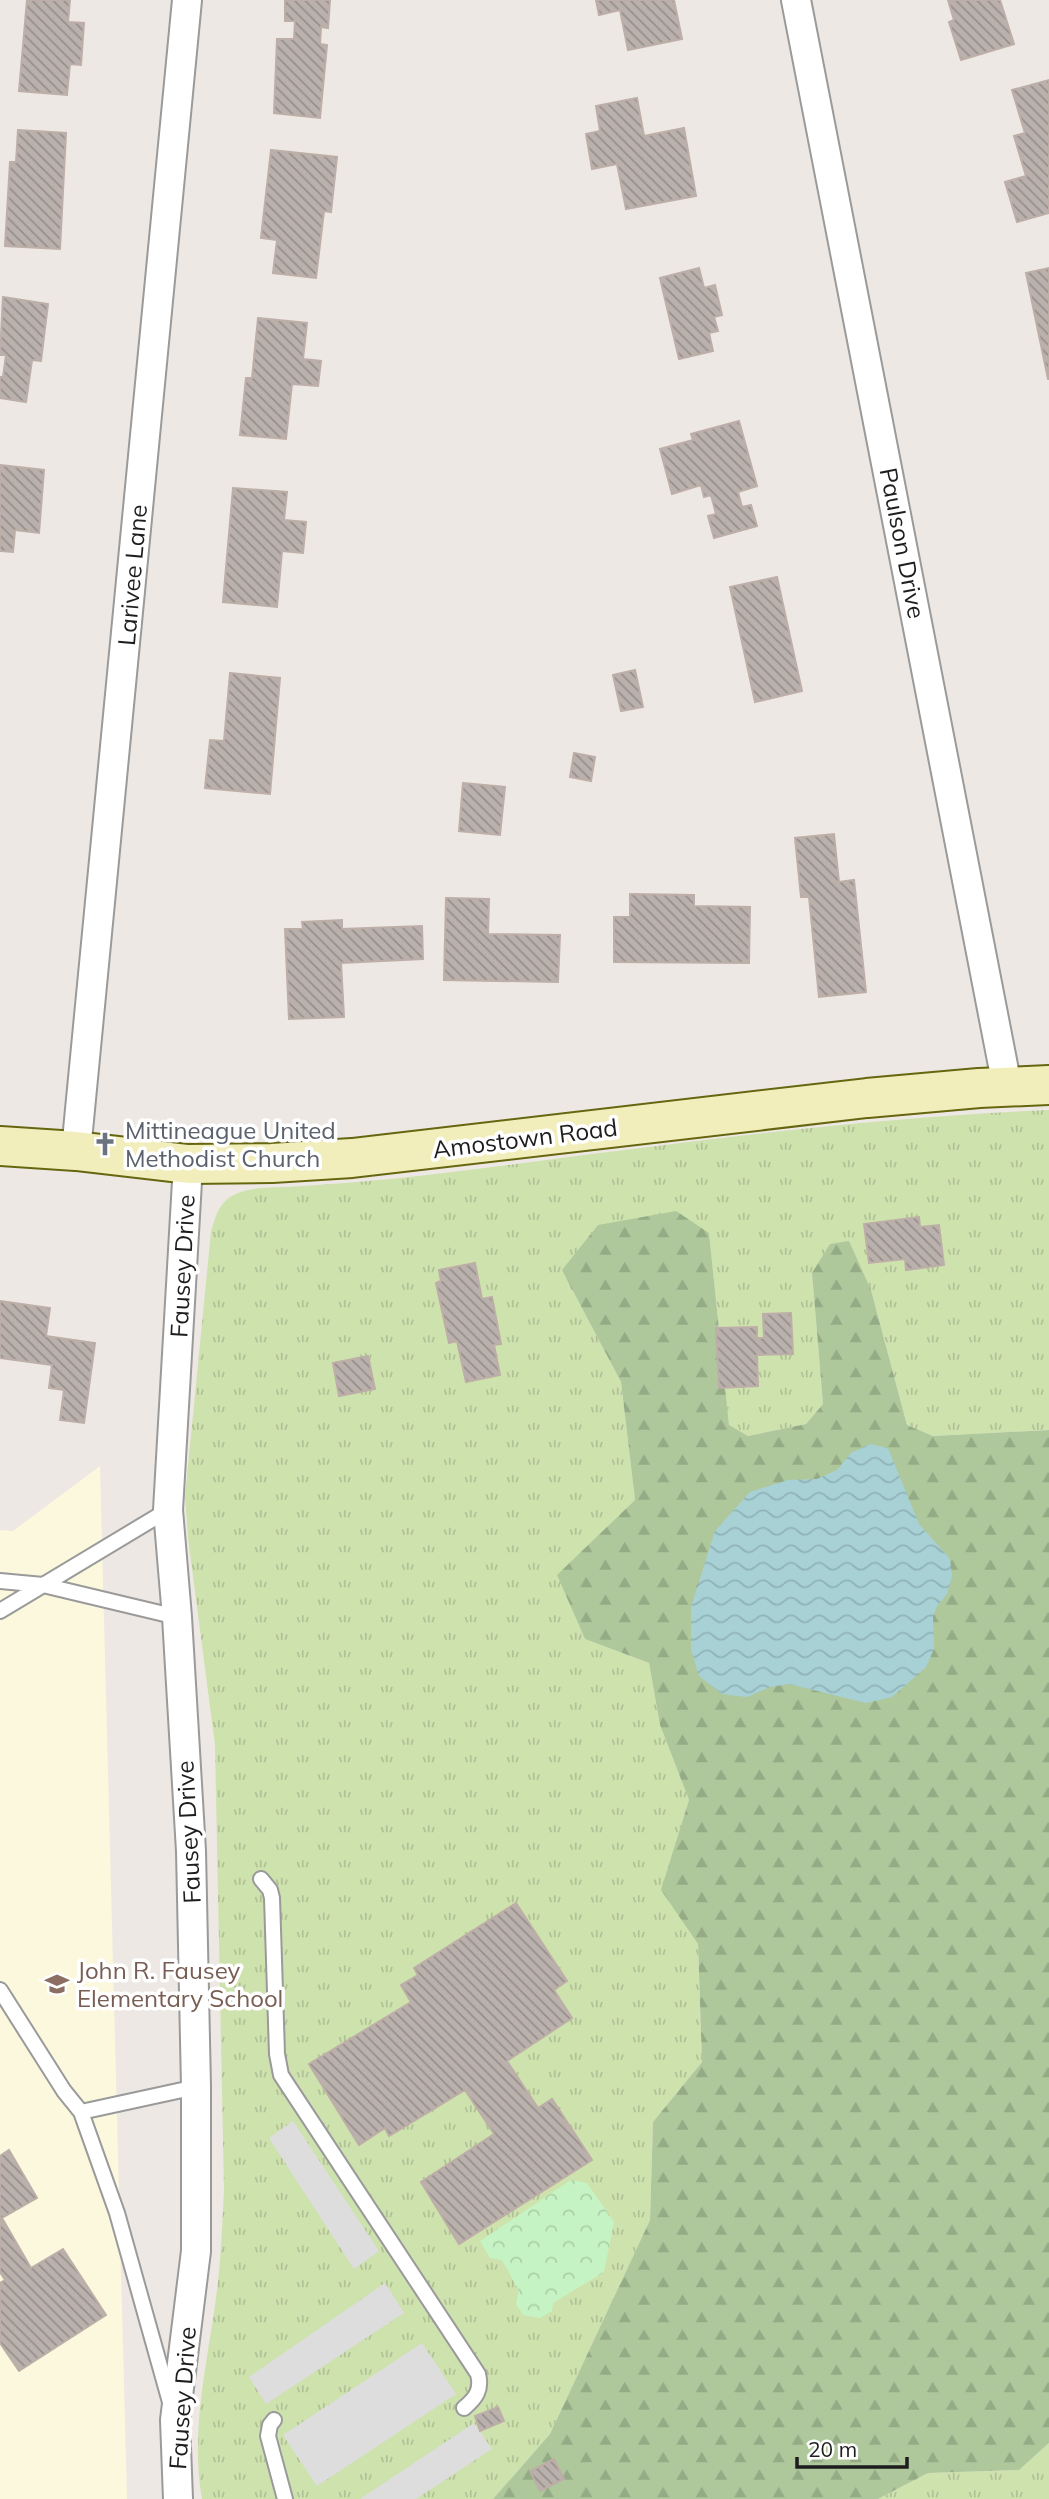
<svg xmlns="http://www.w3.org/2000/svg" width="1049" height="2499" viewBox="0 0 1049 2499" font-family="Mulish,sans-serif">
	<defs>
		<pattern id="grass-tufts" width="24" height="20" patternUnits="userSpaceOnUse" patternTransform="scale(1.75)"><rect width="24" height="20" fill="#cee2ae"/><path d="M3 7l-1-3M5 7V3M7 7l1-3M15 17l-1-3M17 17v-4M19 17l1-3" fill="none" stroke="#b0c195"/></pattern>
		<pattern id="forest-firs" width="22" height="20" patternUnits="userSpaceOnUse" patternTransform="scale(1.75)"><rect width="22" height="20" fill="#aec89c"/><path d="M5 1l3.5 6h-7zM16 11l3.5 6h-7z" fill="#95ab86"/></pattern>
		<pattern id="park-crowns" width="20" height="18" patternUnits="userSpaceOnUse" patternTransform="scale(1.75)"><rect width="20" height="18" fill="#c6f3c4"/><path d="M2 6a3 3 0 1 1 6 0M12 15a3 3 0 1 1 6 0" fill="none" stroke="#aad0a8"/></pattern>
		<pattern id="water-waves" width="16" height="10" patternUnits="userSpaceOnUse" patternTransform="scale(1.75)"><rect width="16" height="10" fill="#a8d1d6"/><path d="M0 5q4-4 8 0t8 0" fill="none" stroke="#90b3b7"/></pattern>
		<pattern id="building-back-hatch" width="6" height="6" patternUnits="userSpaceOnUse" patternTransform="scale(1.75)"><rect width="6" height="6" fill="#bab1ad"/><path d="M-1 5l2 2M0 0l6 6M5-1l2 2" fill="none" stroke="#978f8c"/></pattern>
	</defs>
	<rect width="100%" height="100%" fill="#ede8e3"/>
	<path fill="#fbf8de" d="M100 1466 127 2499H0V1530L13 1531Z"/>
	<path fill="url(#grass-tufts)" d="M1049 1110V1430L933 1436 907 1425 871 1290 812 1273 823 1404 806 1424 748 1436 729 1426 709 1233 562 1269 621 1382 635 1500 558 1575 585 1639 649 1663 660 1725 689 1800 662 1890 698 1944 702 2062 653 2122 650 2220 550 2434 493 2499H202C190 2431 207 2365 216 2298 221 2262 222 2227 224 2191L215 1745 188 1538 185 1496 211 1232C219 1201 227 1193 259 1188 385 1184 508 1164 633 1149 771 1131 909 1116 1049 1110Z
		M1049 2443V2499H878L928 2473 1019 2470Z"/>
	<path fill="url(#forest-firs)" d="M676 1211 709 1233 729 1425 748 1436 806 1424 823 1404 812 1273 830 1244 849 1241 871 1290 907 1425 933 1436 1049 1430V2443L1019 2470 928 2473 878 2499H493L550 2434 650 2220 653 2122 702 2062 698 1944 661 1890 689 1800 660 1725 649 1663 585 1639 557 1575 635 1500 621 1382 562 1270 598 1225Z"/>
	<path fill="url(#park-crowns)" d="M571 2180 587 2183 614 2222 604 2272 553 2303 552 2311 540 2318 523 2315 516 2304 519 2291 502 2260 490 2258 480 2241Z"/>
	<path fill="#ddd" d="M293 2121 379 2251 354 2269 269 2138Z
		M385 2283 404 2313 266 2404 249 2377Z
		M422 2343 456 2394 317 2486 283 2435Z
		M474 2423 492 2449 416 2499H360Z"/>
	<path fill="url(#water-waves)" d="M870 1444 888 1448 919 1524 950 1559 952 1576 947 1594 937 1606 933 1617 934 1649 926 1667 892 1697 866 1703 789 1684 770 1687 747 1697 722 1694 699 1676 691 1649V1607L715 1531 750 1492 788 1480 817 1479 837 1470 851 1453Z"/>
	<path fill="url(#building-back-hatch)" stroke="#bdaea7" stroke-width="2" d="M27 0H70L68 22 84 23 81 65 70 64 67 95 19 91Z
		M285 0H330L328 28 321 27 320 44 327 45 320 118 274 113 277 39H294L295 21H285Z
		M596 0H674L682 39 628 50 620 10 599 15Z
		M948 0H1000L1014 44 961 60 949 22 954 20Z
		M1049 80V213L1017 222 1005 182 1026 176 1014 136 1025 133 1012 90Z
		M637 98 644 136 684 128 696 196 626 209 617 164 592 169 586 134 600 131 596 106Z
		M18 130 66 133 60 249 5 246 10 162H16Z
		M271 150 337 157 331 212 324 211 316 278 273 273 277 240 261 238Z
		M699 268 704 288 715 285 722 315 714 317 718 331 709 333 713 351 679 359 660 278Z
		M1049 268V379H1048L1026 273Z
		M3 297 48 304 41 361 32 360 26 402 0 398V377H3L6 355H0Z
		M258 318 307 323 303 359 321 361 318 386 292 384 286 439 240 435 246 378H252Z
		M739 421 757 486 738 492 742 507 751 505 757 526 714 538 708 516 716 514 711 495 704 497 701 485 672 494 660 449 693 440 691 434Z
		M0 465 44 470 39 533 15 530 13 552 0 551Z
		M233 488 287 492 284 520 306 522 303 553 282 551 277 607 223 602Z
		M777 577 802 691 755 702 730 587Z
		M635 670 643 707 621 711 613 675Z
		M230 673 280 678 270 794 205 788 210 740 224 741Z
		M574 753 595 757 591 781 570 777Z
		M463 783 505 787 500 835 459 831Z
		M834 834 839 882 854 880 866 992 819 997 809 897H801L795 838Z
		M630 894 694 895V906L750 907 749 963 614 962V917H630Z
		M446 898 489 899 488 934 560 935 558 982 444 980Z
		M342 920V929L422 926 423 959 341 963 344 1017 289 1019 285 929H303L302 922Z
		M919 1217 920 1227 939 1225 944 1265 906 1270 905 1259 869 1263 864 1224Z
		M475 1263 482 1299 492 1297 501 1344 494 1345 500 1375 466 1382 457 1341 449 1343 436 1283 441 1281 439 1270Z
		M0 1301 50 1308 46 1336 95 1343 84 1423 60 1420 64 1390 49 1388 52 1365 0 1358Z
		M791 1313 793 1354 757 1355 758 1386 719 1388 716 1328 757 1327V1338H764L763 1314Z
		M368 1356 375 1389 339 1396 333 1363Z
		M516 1903 567 1981 554 1990 572 2018 507 2061 538 2108 552 2099 592 2160 459 2244 421 2182 494 2134 465 2090 389 2136 385 2128 359 2145 309 2064 411 2002 401 1985 418 1975 414 1968Z
		M9 2150 37 2198 2 2218 31 2268 63 2249 106 2315 19 2371 0 2343V2283L5 2280 0 2272V2156Z
		M498 2407 504 2421 480 2431 475 2416Z
		M554 2459 564 2479 540 2491 530 2471Z"/>
	<g fill="none" stroke-linecap="round" stroke-linejoin="round">
		<g stroke="#9a9a9a" stroke-width="18">
			<path id="lane" d="M0 1581 43 1585 177 1617
				M0 1611 168 1510
				M261 1879 270 1890 272 1898 277 2054 281 2075 478 2374C482 2390 476 2398 464 2408
				M0 1990 64 2091 81 2112 196 2087
				M81 2112 117 2213 170 2402
				M274 2420 270 2425 268 2436 285 2499"/>
		</g>
		<g stroke="#9a9a9a" stroke-width="32">
			<path id="street" d="M796 0 1007 1086
				M76 1151 187 0
				M178 2499 175 2420 196 2251V2087L191 1851 177 1617 168 1510 188 1164"/>
		</g>
		<g stroke="#676610" stroke-width="42">
			<path id="secondary" d="M0 1146 76 1151 188 1164 272 1163 352 1158 867 1098 979 1088 1049 1085"/>
		</g>
		<use href="#lane" stroke="#fff" stroke-width="14"/>
		<use href="#street" stroke="#fff" stroke-width="28"/>
		<use href="#secondary" stroke="#f2eebc" stroke-width="38"/>
	</g>
	<defs>
		<g id="church-bare" transform="scale(1.89)"><path d="M-1.2-6h2.4v3.5h3.3v2.4h-3.3V6h-2.4V-.1h-3.3v-2.4h3.3Z" fill="#6b7280" stroke="#fff" stroke-width="2.5" paint-order="stroke"/></g>
		<g id="school-bare" transform="scale(1.89)"><path d="M0-5L7-2L0 1L-7-2ZM-4 1L0 2.5L4 1V4Q0 6-4 4Z" fill="#8d6e63" stroke="#fff" stroke-width="2.5" paint-order="stroke"/></g>
	</defs>
	<g fill-rule="evenodd">
		<use href="#church-bare" x="105" y="1144"/>
		<use href="#school-bare" x="57" y="1984"/>
	</g>
	<g text-anchor="middle" dominant-baseline="central" stroke-width="7" stroke-linejoin="round" paint-order="stroke">
		<g font-size="24" fill="#1d1d1d" stroke="#fff">
			<text transform="translate(903 543) rotate(79)">Paulson Drive</text>
			<text transform="translate(132 575) rotate(-85)">Larivee Lane</text>
			<text transform="translate(525 1138) rotate(-7)">Amostown Road</text>
			<text transform="translate(182 1266) rotate(-87)">Fausey Drive</text>
			<text transform="translate(188 1832) rotate(-93)">Fausey Drive</text>
			<text transform="translate(182 2398) rotate(-86)">Fausey Drive</text>
		</g>
		<g font-size="24" fill="#5b616d" stroke="#fff" text-anchor="start">
			<text x="125" y="1130">Mittineague United<tspan x="125" dy="28">Methodist Church</tspan></text>
		</g>
		<g font-size="24" fill="#785e54" stroke="#fff" text-anchor="start">
			<text x="77" y="1970">John R. Fausey<tspan x="77" dy="28">Elementary School</tspan></text>
		</g>
	</g>
	<path d="M797 2457v10h110v-10" fill="none" stroke="#1d1d1d" stroke-width="3.5"/>
	<text x="808" y="2457" font-size="21" fill="#1d1d1d" stroke="#ffffff" stroke-width="5" paint-order="stroke">20 m</text>
</svg>
